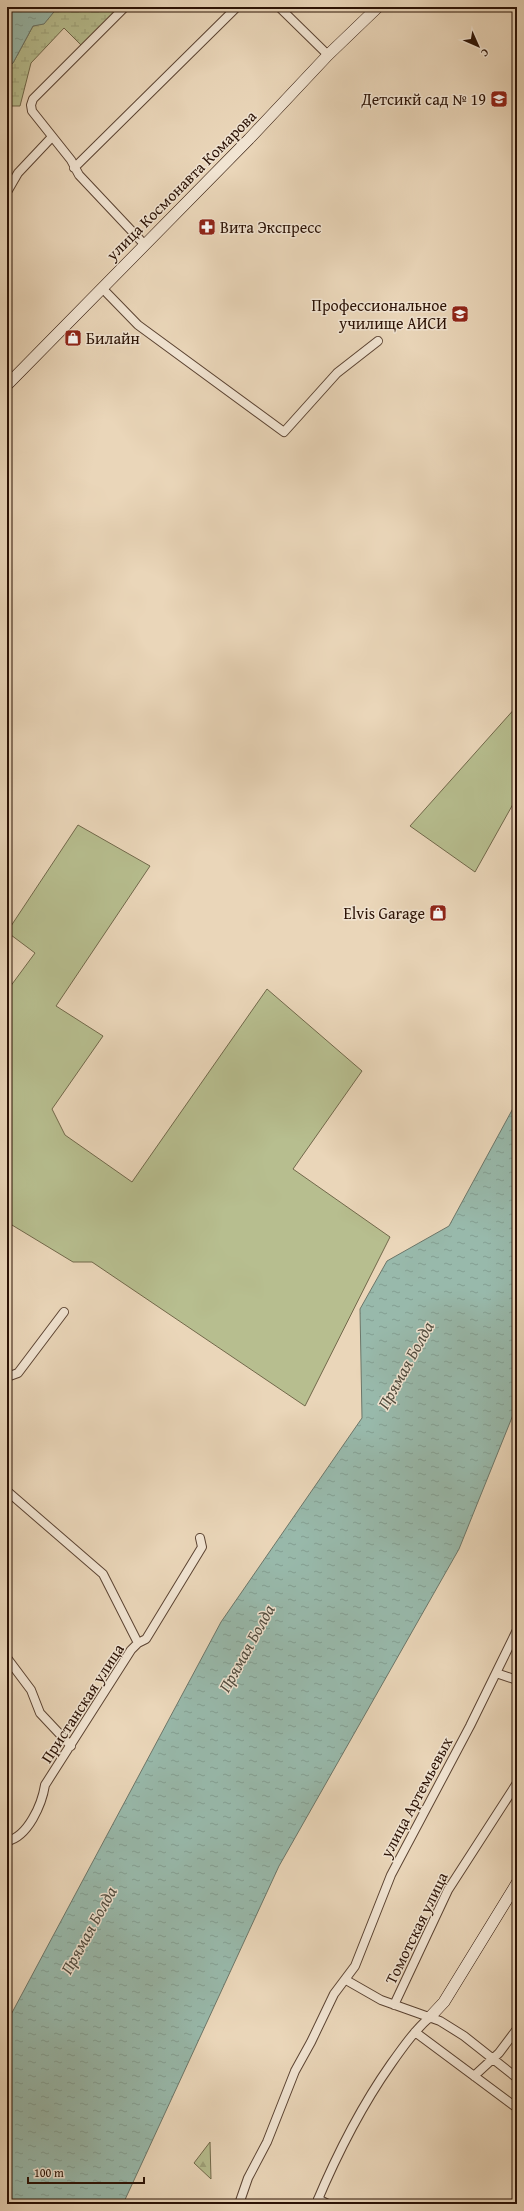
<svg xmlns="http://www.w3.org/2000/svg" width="524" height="2211" viewBox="0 0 524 2211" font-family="'Gentium Book Plus',serif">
	<defs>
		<pattern id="forest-firs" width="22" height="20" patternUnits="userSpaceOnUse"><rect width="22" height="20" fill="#b7be8f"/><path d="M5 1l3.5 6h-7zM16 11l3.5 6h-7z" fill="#9ea27a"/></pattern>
		<pattern id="wetland-marsh" width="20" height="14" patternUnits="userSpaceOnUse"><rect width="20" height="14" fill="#b7be8f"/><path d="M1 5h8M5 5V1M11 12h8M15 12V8" fill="none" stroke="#9ea27a"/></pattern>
		<pattern id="water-ripples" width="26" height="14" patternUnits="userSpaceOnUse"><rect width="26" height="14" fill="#98b9ab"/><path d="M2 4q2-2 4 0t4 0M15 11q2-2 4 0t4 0" fill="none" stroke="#839e92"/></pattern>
	</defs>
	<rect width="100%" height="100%" fill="#ead6b9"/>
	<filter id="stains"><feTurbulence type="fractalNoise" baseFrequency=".005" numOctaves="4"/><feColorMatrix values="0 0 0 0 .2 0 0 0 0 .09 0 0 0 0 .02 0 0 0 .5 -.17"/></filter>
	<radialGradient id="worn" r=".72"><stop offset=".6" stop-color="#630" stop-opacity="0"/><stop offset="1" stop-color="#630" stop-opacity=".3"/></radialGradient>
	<path fill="#b7be8f" stroke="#71684a" d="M517 706V797L475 872 410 826Z
		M78 825 150 866 56 1006 103 1036 52 1109 65 1135 132 1182 267 989 362 1071 293 1169 390 1237 305 1406 92 1262H73L7 1222V991L35 953 7 932Z"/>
	<path fill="url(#forest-firs)" stroke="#71684a" d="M210 2142 211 2179 194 2163Z"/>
	<path fill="url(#wetland-marsh)" stroke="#71684a" d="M58 7H117L119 9 81 45 64 28 31 63 20 106H7V68L13 63 33 26 44 23Z"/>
	<path fill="url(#water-ripples)" stroke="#6c7669" d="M7 7H58L44 24 33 26 13 63 7 68Z
		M517 1101V1405L459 1549 279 1866 123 2204H7V2022L221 1622 362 1418 360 1309 387 1261 449 1226Z"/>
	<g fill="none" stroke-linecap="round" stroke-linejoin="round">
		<g stroke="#5b4332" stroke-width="10">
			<path id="street" d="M125 7 33 99 31 105 32 111 71 160 79 175 144 244
				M279 7 328 55
				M74 168 237 7
				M7 192 18 173 51 138
				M102 288 138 325 284 432 337 373 378 341
				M7 1377 18 1373 64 1312
				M7 1491 103 1574 138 1643
				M7 1658 31 1690 40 1713 71 1746
				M496 1673 517 1680
				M7 1841C28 1837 42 1804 45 1785L131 1650 138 1643 146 1639 202 1547 200 1538
				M346 1980 381 2000 440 2021 464 2036 517 2078
				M394 2005 448 1890 517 1783
				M415 2032 517 2108
				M474 2076 499 2053 517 2029
				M318 2199 328 2204
				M239 2204 248 2178 267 2142 295 2071 311 2042 334 1994 355 1966 391 1875 470 1726 517 1630
				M316 2204C337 2154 360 2108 391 2064 403 2047 415 2030 430 2017"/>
		</g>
		<g stroke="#2b1205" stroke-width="12">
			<path id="secondary" d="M7 385 249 139 328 55 378 7
				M430 2017 444 2002 517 1883"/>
		</g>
		<use href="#street" stroke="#f1e4d2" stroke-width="8"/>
		<use href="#secondary" stroke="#f1e4d2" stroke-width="11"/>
	</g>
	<defs>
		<g id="school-square" transform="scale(0.9)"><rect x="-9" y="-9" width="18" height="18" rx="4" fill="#8f2418" stroke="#f1e4d2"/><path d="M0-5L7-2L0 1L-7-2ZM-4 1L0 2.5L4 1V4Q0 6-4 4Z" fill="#fff"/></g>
		<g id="pharmacy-square" transform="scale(0.9)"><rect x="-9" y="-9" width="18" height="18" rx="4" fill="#8f2418" stroke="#f1e4d2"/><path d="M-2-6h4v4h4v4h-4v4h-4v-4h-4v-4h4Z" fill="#fff"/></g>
		<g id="university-square" transform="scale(0.9)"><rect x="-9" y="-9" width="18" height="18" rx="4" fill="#8f2418" stroke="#f1e4d2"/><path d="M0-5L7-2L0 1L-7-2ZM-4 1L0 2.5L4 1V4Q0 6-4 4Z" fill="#fff"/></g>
		<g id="shop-square" transform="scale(0.9)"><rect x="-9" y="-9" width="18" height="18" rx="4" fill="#8f2418" stroke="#f1e4d2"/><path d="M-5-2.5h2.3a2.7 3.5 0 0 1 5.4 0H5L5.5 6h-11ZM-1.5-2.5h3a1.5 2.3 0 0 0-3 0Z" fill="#fff"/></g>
	</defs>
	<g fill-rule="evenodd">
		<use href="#school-square" x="499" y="99"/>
		<use href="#pharmacy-square" x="207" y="227"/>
		<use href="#university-square" x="460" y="314"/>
		<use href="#shop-square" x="73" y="338"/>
		<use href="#shop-square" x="438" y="913"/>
	</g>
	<g text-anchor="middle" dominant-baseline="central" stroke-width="3" stroke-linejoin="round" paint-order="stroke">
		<g font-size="16" fill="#2b1205" stroke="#f1e4d2" text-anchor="end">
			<text x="486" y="99">Детсикй сад № 19</text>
			<text x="220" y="227" text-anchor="start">Вита Экспресс</text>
			<text x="447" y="305">Профессиональное<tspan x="447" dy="18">училище АИСИ</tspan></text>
			<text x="86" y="338" text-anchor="start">Билайн</text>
			<text x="425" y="913">Elvis Garage</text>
		</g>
		<g font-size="16" fill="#2b1205" stroke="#f1e4d2">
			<text transform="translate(181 185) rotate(-45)">улица Космонавта Комарова</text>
			<text transform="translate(82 1703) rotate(-57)">Пристанская улица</text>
			<text transform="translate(416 1797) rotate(-62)">улица Артемьевых</text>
			<text transform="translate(416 1928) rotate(-64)">Томотская улица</text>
		</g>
		<g font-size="17" font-style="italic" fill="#514c3f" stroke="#f1e4d2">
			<text transform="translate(405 1365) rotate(-61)">Прямая Болда</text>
			<text transform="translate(246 1648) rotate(-61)">Прямая Болда</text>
			<text transform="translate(88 1930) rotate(-61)">Прямая Болда</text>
		</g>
	</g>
	<rect width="524" height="2211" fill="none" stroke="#ead6b9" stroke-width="24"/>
	<rect x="8" y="8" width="508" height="2195" fill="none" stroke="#2b1205" stroke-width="2"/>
	<rect x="12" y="12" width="500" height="2187" fill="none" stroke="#2b1205"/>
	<g transform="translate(478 46) rotate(135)" stroke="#f1e4d2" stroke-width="3" paint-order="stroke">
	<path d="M0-3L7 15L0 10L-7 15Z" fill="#2b1205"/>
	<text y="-6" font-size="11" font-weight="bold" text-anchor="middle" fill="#2b1205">С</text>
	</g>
	<path d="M28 2177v6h116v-6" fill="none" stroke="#2b1205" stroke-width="2"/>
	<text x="34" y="2177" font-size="12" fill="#2b1205" stroke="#f1e4d2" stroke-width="3" paint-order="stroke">100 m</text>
	<rect width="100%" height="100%" filter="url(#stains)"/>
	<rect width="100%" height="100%" fill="url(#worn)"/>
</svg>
